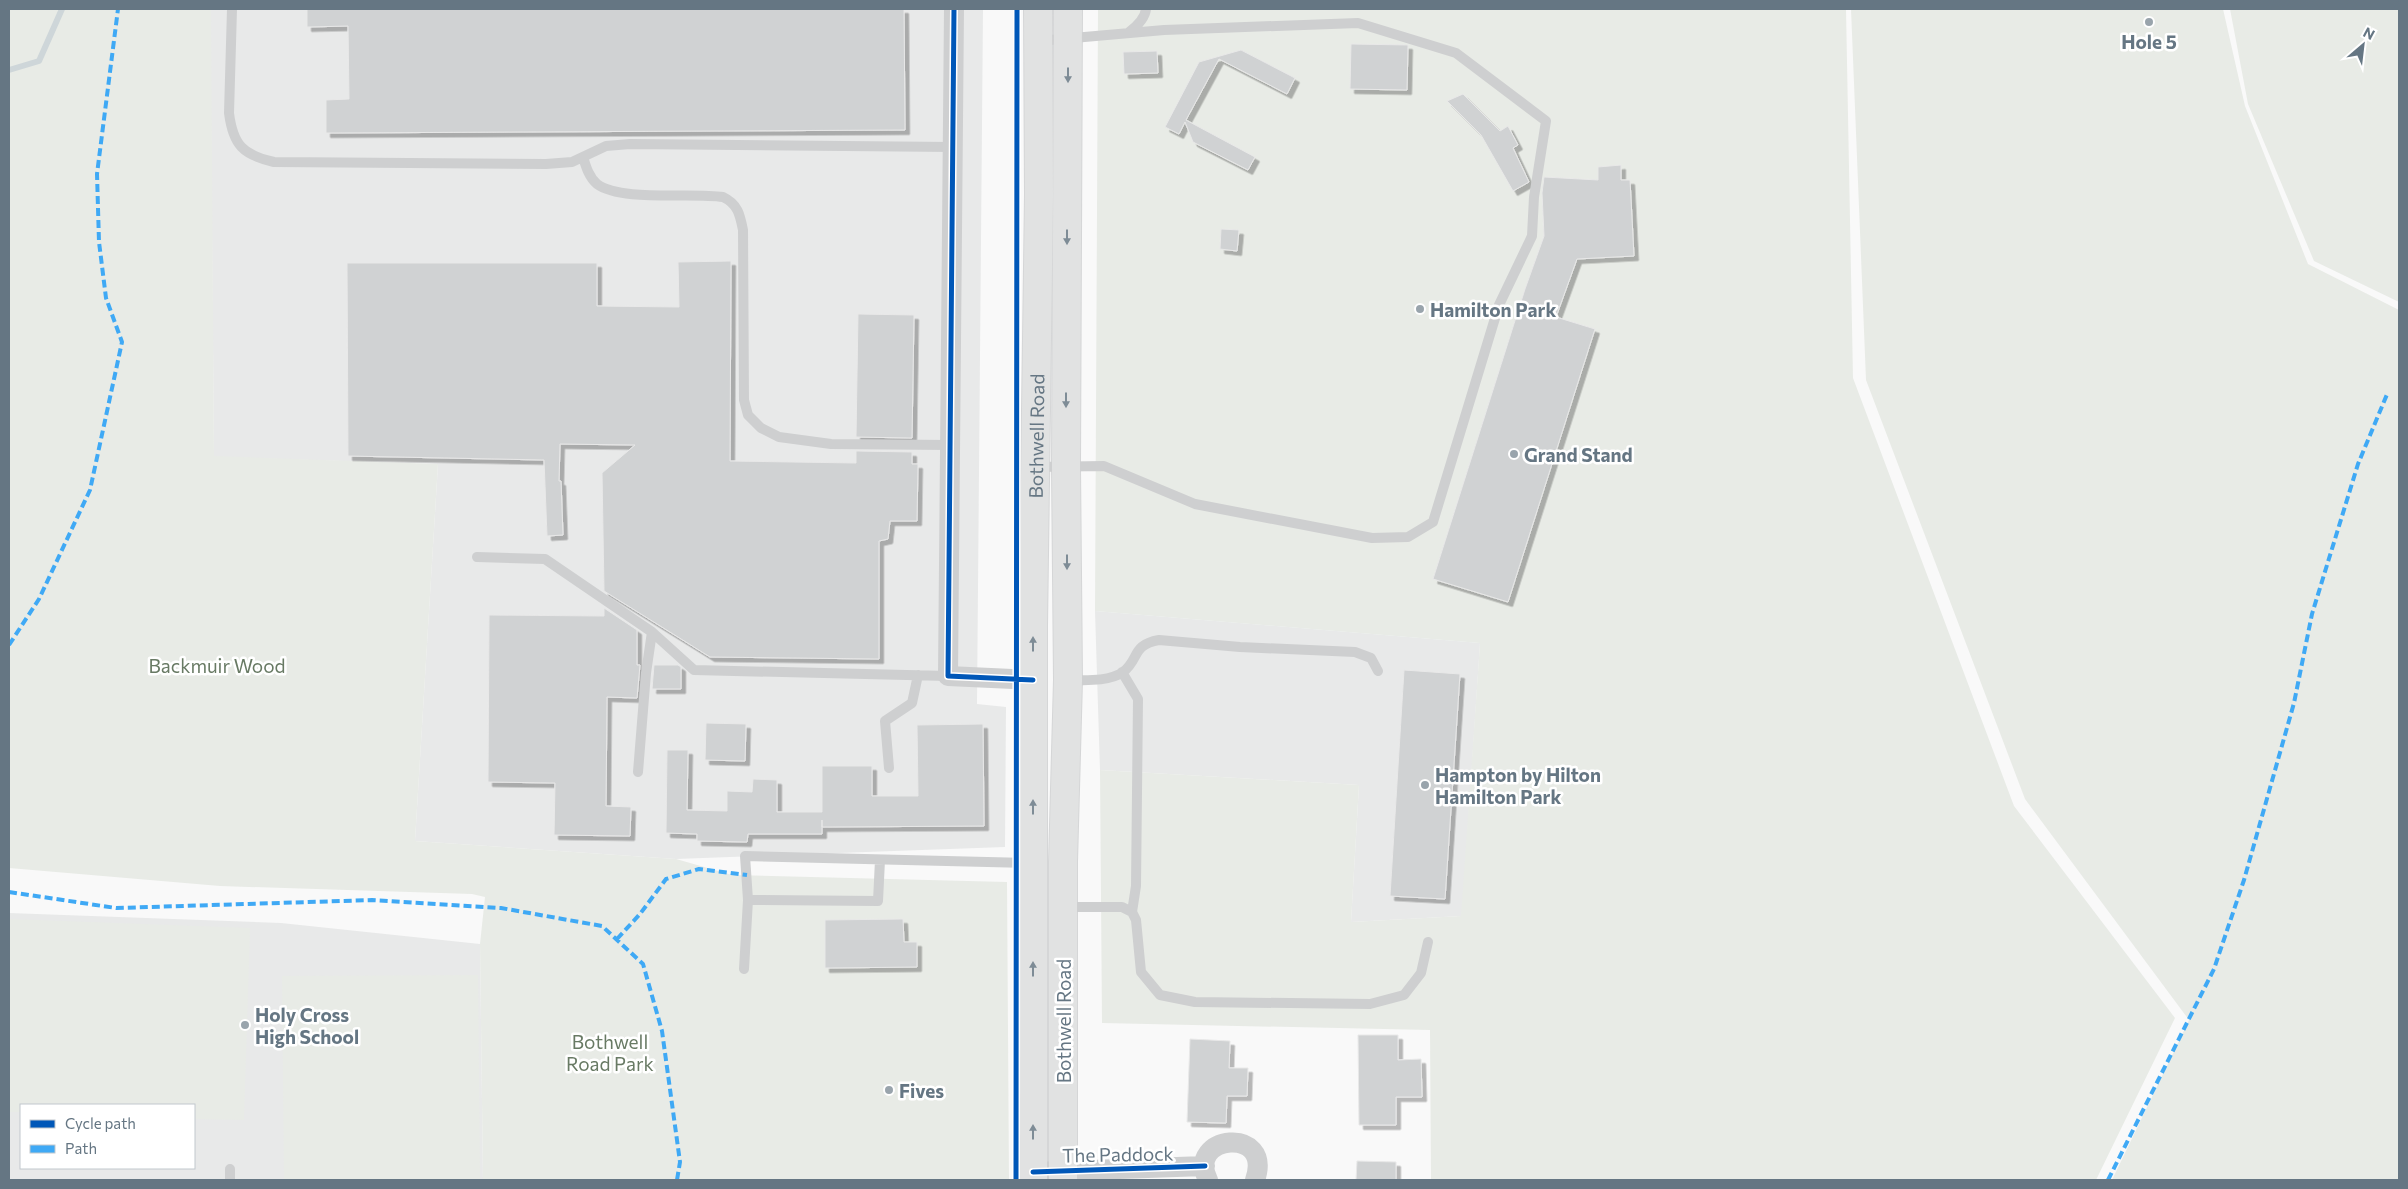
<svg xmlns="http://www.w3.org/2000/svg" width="2408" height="1189" viewBox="0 0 2408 1189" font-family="Commissioner,sans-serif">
	<defs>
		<filter id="shadow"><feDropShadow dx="4.5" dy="4.5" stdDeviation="0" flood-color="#0004"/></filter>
	</defs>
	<rect width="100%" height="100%" fill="#f9f9f9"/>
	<path fill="#e8e9e9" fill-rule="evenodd" d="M210 9H983L977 704 1006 707 1005 847 676 859 415 841 438 464 214 457Z
		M1095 611 1480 643 1462 916 1351 922 1359 785 1100 770Z
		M9 913 281 923 480 944 483 1180H9ZM21 1105H194V1168H21Z"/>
	<path fill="#e8ebe6" d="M9 9H211L214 456 438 464 415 841 676 859 732 875 1007 882 1009 1180H483L480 944 485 897 472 894 220 886 9 868Z
		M1098 9H1846L1853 378 2014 806 2175 1018 2096 1180H1431L1430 1030 1102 1023 1100 770 1359 785 1351 922 1461 916 1480 643 1095 611Z
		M1851 9H2223L2245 106 2308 264 2399 310V1180H2112L2189 1020 2025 799 1866 380Z
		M2230 9H2399V302L2314 261 2248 104Z
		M9 919 250 928 244 1120 194 1119V1105H21V1112H9Z
		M478 975 480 1180H284L282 976Z"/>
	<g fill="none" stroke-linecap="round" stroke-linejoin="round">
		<path stroke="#ced6d9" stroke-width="6" d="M9 70 39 61 62 9"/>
	</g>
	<path fill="#d0d2d3" stroke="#e8e8e8" filter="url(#shadow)" d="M307 9H904L905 130 326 133V100L349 99 348 26 307 27Z
		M1351 44 1408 45 1407 90 1350 89Z
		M1241 50 1295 78 1287 94 1219 59 1186 120 1255 157 1248 170 1193 142 1185 122 1179 134 1165 127 1199 62Z
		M1157 51 1158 73 1124 74 1123 52Z
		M1463 94 1500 131 1508 126 1518 145 1513 148 1529 182 1513 191 1481 135 1447 101Z
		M1621 165V180H1630L1634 256 1577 259 1556 317 1595 329 1508 602 1433 579 1525 289 1544 236 1542 193 1544 177 1598 180V167Z
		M1221 229 1239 230 1237 251 1220 249Z
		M731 261 730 461 856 463V451L912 452V464H918L917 521H890L888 539 879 541V659L710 657 604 591 602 473 635 445 560 444 559 481H561L563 535 547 536 544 460 348 456 347 263H597V306L679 307 678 262Z
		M858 314 914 315 912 438 856 437Z
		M604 608 637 630V665H640L637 698 607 697 606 806 631 807 630 836 554 835 555 783 488 782 489 615 604 616Z
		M654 665H678L681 667V689H652Z
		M1404 670 1460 674 1445 899 1390 896Z
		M706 723 746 724 745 761 705 760Z
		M983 724 984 826 822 827V820V834H748L747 842 697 841V834L666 833 667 750H688L687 810 727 811V791L752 792 753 779 777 780V812H822V766H872V796H918L917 725Z
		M903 919 904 942H917V967L825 968V920Z
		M1358 1035H1398V1060L1421 1059 1422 1097H1396V1125H1359Z
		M1190 1039 1230 1041 1229 1068H1248L1247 1096H1227L1226 1123 1187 1122Z
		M1357 1161 1396 1162V1180H1356Z"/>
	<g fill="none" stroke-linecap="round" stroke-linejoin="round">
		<g stroke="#d5d6d7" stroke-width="30">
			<g id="secondary">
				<path id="s1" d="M1033 1180V626L1039 195 1038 9"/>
				<path d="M1063 1180V862L1068 680 1066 467 1068 9"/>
			</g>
		</g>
		<path stroke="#cecfd0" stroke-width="10" d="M232 9 229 113C233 145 243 155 274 162L546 164 572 162 606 146 630 144 953 147
			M1128 33C1136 27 1145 19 1146 9
			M583 157C586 167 589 177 597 184 621 202 692 192 723 197 738 204 740 215 743 230L744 400 748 415 761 428 779 437 831 444 950 445
			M1036 467 1104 466 1195 504 1372 538 1408 537 1433 522 1499 305 1532 236 1534 197 1546 121 1456 53 1358 23 1164 30 1039 41
			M477 557 545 559 652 632 694 670 948 676
			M1122 672 1138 699 1136 886 1132 912
			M1069 680C1085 680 1109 682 1123 672 1140 659 1131 645 1159 640L1240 647 1355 652 1371 658 1378 671
			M889 768 885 721 912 703 918 675
			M638 772 646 673 652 632
			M748 900 745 856 1033 863
			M1065 907H1122L1132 912 1136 920 1141 972 1160 995 1195 1002 1370 1004 1404 995 1421 973 1428 942
			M744 969 748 900 878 901 880 860
			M230 1180V1169"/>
		<path stroke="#cecfd0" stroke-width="20" d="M954 9 948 676 1033 680
			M1033 1172 1205 1166
			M1208 1180C1185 1135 1274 1125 1255 1180"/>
		<use href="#secondary" stroke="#e1e2e2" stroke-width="28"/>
		<path stroke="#3fa9f5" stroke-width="4" stroke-dasharray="8 4" stroke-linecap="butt" d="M9 645 39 599 90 490 122 342 106 298 99 242 97 174 118 9
			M9 892 116 908 372 900 501 908 602 926 643 964 662 1031 680 1162 677 1180
			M617 939 640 914 666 879 699 869 747 875
			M2108 1180 2214 969 2244 880 2294 703 2312 614 2358 464 2388 392"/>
		<g stroke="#fff" stroke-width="8">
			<path id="cycleway" d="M954 9 948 676 1033 680
				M1033 1172 1205 1166
				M1016 1180 1017 9"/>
		</g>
		<use href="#cycleway" stroke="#0057b8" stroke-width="5"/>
	</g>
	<defs><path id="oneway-solid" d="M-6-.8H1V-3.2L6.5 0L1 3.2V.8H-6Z" transform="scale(1.25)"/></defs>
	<g fill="#7e8c96">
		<use href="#oneway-solid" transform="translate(1068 75) rotate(90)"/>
		<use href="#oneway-solid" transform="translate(1067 237) rotate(90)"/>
		<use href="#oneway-solid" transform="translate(1066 400) rotate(90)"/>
		<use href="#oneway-solid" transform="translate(1067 562) rotate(90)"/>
		<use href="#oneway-solid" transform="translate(1033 644) rotate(-90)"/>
		<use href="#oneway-solid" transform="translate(1033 807) rotate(-90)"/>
		<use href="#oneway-solid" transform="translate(1033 969) rotate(-90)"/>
		<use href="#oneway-solid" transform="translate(1033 1132) rotate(-90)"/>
	</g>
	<g fill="#99a4ac" stroke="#fff" stroke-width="2">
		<circle cx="2149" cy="22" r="5"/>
		<circle cx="1420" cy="309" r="5"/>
		<circle cx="1514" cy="454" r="5"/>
		<circle cx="1425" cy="785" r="5"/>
		<circle cx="245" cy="1025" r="5"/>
		<circle cx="889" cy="1090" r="5"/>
	</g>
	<g text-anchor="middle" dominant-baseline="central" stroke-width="5" stroke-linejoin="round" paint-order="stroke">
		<g font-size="19" font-weight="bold" fill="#657683" stroke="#fff" text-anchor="start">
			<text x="2149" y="41" text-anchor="middle">Hole 5</text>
			<text x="1430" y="309">Hamilton Park</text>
			<text x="1524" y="454">Grand Stand</text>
			<text x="1435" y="774">Hampton by Hilton<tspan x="1435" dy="22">Hamilton Park</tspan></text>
			<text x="255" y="1014">Holy Cross<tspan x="255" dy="22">High School</tspan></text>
			<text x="899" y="1090">Fives</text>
		</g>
		<g font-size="19" fill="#657683" stroke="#fff">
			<text stroke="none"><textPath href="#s1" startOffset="744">Bothwell Road</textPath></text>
			<text transform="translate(1063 1021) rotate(-90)">Bothwell Road</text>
			<text transform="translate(1118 1154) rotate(-1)">The Paddock</text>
		</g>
		<g font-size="19" fill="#687a64" stroke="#fff">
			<text x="217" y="665">Backmuir Wood</text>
			<text x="610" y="1041">Bothwell<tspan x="610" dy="22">Road Park</tspan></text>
		</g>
	</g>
	<rect width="2408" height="1189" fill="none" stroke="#657683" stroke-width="20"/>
	<rect x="20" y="1104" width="175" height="65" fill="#ffffff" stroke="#c1c8cd"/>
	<rect x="30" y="1120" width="25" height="8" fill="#0057b8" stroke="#c1c8cd"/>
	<text x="65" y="1129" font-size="15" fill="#657683">Cycle path</text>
	<rect x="30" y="1145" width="25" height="8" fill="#3fa9f5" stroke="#c1c8cd"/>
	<text x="65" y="1154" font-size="15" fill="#657683">Path</text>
	<g transform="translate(2363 45) rotate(28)" stroke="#ffffff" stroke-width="4" paint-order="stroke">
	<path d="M0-4L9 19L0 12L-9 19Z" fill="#657683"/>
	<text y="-8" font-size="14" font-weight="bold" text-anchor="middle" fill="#657683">N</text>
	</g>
</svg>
